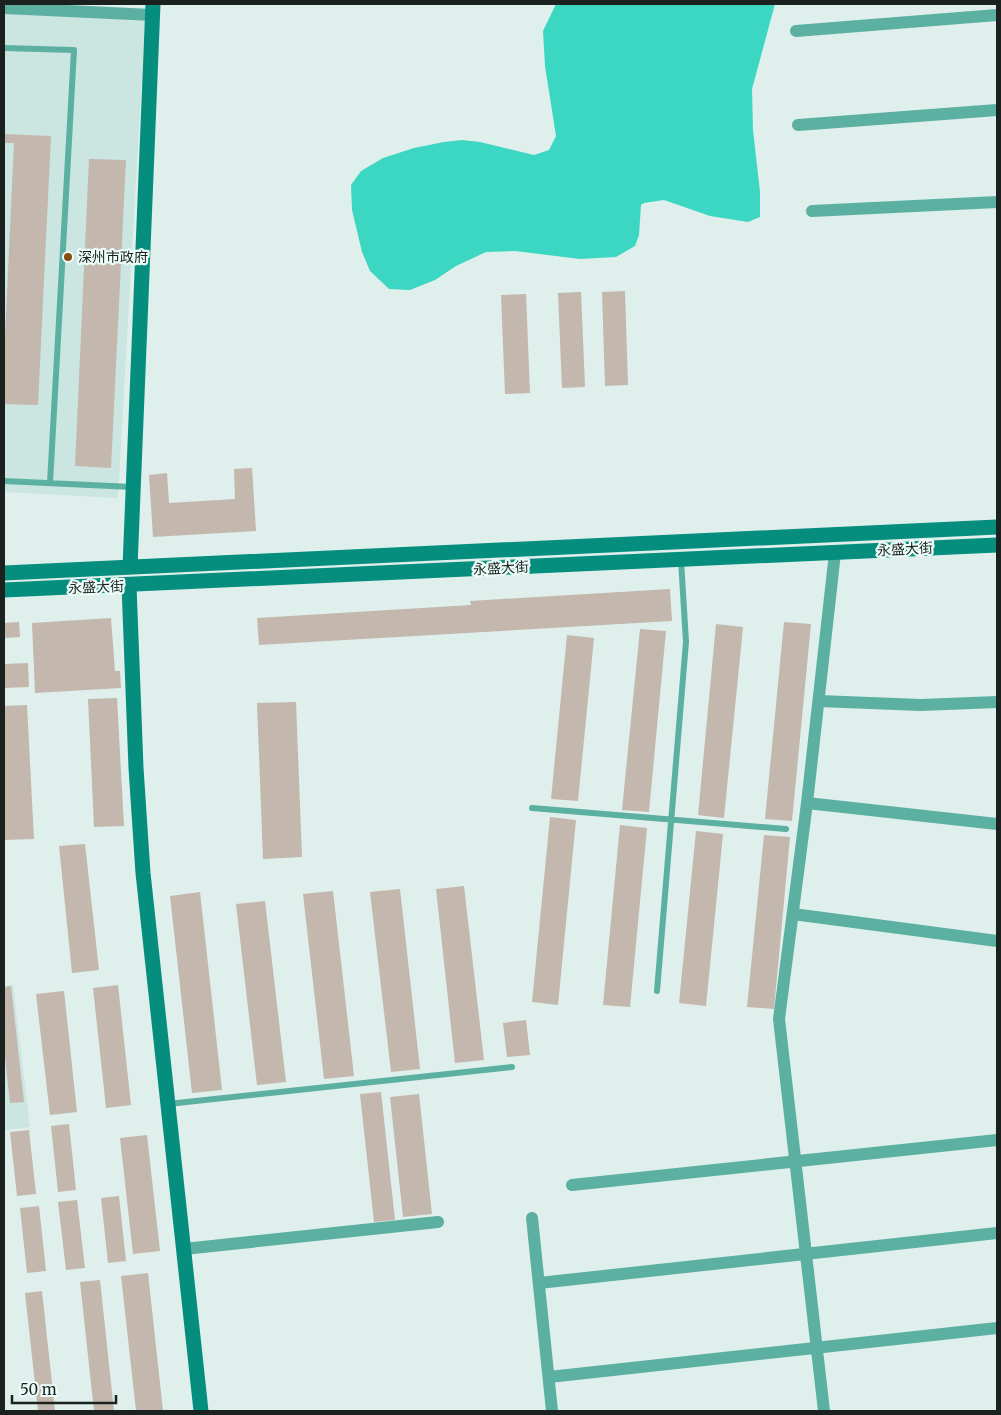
<svg xmlns="http://www.w3.org/2000/svg" width="1001" height="1415" viewBox="0 0 1001 1415" font-family="Merriweather,'Noto Sans SC',serif">
	<rect width="100%" height="100%" fill="#dfefec"/>
	<path fill="#cbe5e0" d="M4 14 145 21 118 498 4 492Z
		M13 985 30 1127 4 1130V986Z"/>
	<path fill="#3cd7c2" d="M556 4H775L752 89 753 130 760 192V217L748 222 710 216 664 200 644 203 641 205 639 235 635 246 616 257 580 259 515 251 486 252 456 266 435 280 410 290 389 289 370 271 362 252 352 210 351 185 361 171 383 158 414 148 444 142 462 140 480 142 534 155 549 150 556 136 545 66 543 31Z"/>
	<path fill="#c3b7ae" d="M4 134 51 136 38 405 4 404V357L14 143H4Z
		M89 159 126 160 111 468 75 466Z
		M625 291 628 385 605 386 602 292Z
		M581 292 585 387 562 388 558 293Z
		M526 294 530 393 505 394 501 295Z
		M252 468 256 531 153 537 149 475 167 473 169 503 235 499 234 469Z
		M670 589 672 621 259 645 257 618 471 605 470 601Z
		M111 618 115 671H120L121 688 35 693 32 623Z
		M19 622 20 637 4 638V623Z
		M784 622 811 624 792 821 765 819Z
		M716 624 743 627 724 818 698 815Z
		M640 629 666 631 649 812 622 810Z
		M567 635 594 638 578 801 551 799Z
		M28 663 29 687 4 688V664Z
		M117 698 124 826 94 827 88 699Z
		M296 702 302 857 263 859 257 703Z
		M27 705 34 839 4 840V706Z
		M550 817 576 820 558 1005 532 1002Z
		M620 825 647 828 630 1007 603 1005Z
		M696 831 723 834 706 1006 679 1003Z
		M764 835 790 837 774 1009 747 1007Z
		M85 844 99 970 72 973 59 846Z
		M464 886 484 1060 455 1063 436 889Z
		M400 889 420 1069 391 1072 370 892Z
		M333 891 354 1076 324 1079 303 894Z
		M200 892 222 1090 192 1093 170 896Z
		M265 901 286 1082 257 1085 236 904Z
		M118 985 131 1105 106 1108 93 988Z
		M11 986 24 1102 10 1103 4 1047V987Z
		M64 991 77 1112 50 1115 36 994Z
		M526 1020 530 1055 507 1057 503 1023Z
		M381 1092 395 1220 374 1222 360 1094Z
		M419 1094 432 1214 403 1217 390 1097Z
		M69 1124 76 1190 58 1192 51 1126Z
		M29 1130 36 1194 17 1196 10 1132Z
		M147 1135 160 1251 133 1254 120 1138Z
		M119 1196 126 1261 108 1263 101 1198Z
		M77 1200 85 1268 66 1270 58 1202Z
		M39 1206 46 1271 27 1273 20 1208Z
		M148 1273 163 1411H136L121 1276Z
		M100 1280 114 1411H94L80 1282Z
		M42 1291 55 1411H38L25 1293Z"/>
	<g fill="none" stroke-linecap="round" stroke-linejoin="round">
		<path stroke="#5cb0a2" stroke-width="6" d="M4 48 74 50 50 483
			M4 481 132 487
			M532 808 786 829
			M657 991 686 642 681 560
			M168 1104 512 1067"/>
		<path stroke="#5cb0a2" stroke-width="12" d="M4 8 152 15
			M796 31 997 15
			M798 125 997 110
			M812 211 997 202
			M819 701 921 705 997 702
			M807 803 997 824
			M793 914 997 941
			M572 1185 997 1140
			M532 1218 552 1411
			M184 1249 438 1222
			M539 1283 997 1233
			M549 1377 997 1328
			M824 1411 779 1019 807 803 835 553"/>
		<path stroke="#058d7e" stroke-width="15" d="M130 567 153 4
			M4 573 997 527
			M129 585 136 768 143 873 201 1411
			M4 590 997 545"/>
	</g>
	<circle fill="#884a0d" stroke="#ecfdf9" stroke-width="2" cx="68" cy="257" r="5"/>
	<g text-anchor="middle" dominant-baseline="central" stroke-width="4.5" stroke-linejoin="round" paint-order="stroke">
		<g font-size="14" fill="#1b211f" stroke="#ecfdf9" text-anchor="start">
			<text x="78" y="257">深州市政府</text>
		</g>
		<g font-size="14" fill="#1b211f" stroke="#ecfdf9">
			<text transform="translate(905 549) rotate(-3)">永盛大街</text>
			<text transform="translate(501 568) rotate(-3)">永盛大街</text>
			<text transform="translate(96 587) rotate(-2)">永盛大街</text>
		</g>
	</g>
	<rect width="1001" height="1415" fill="none" stroke="#1b211f" stroke-width="10"/>
	<path d="M12 1395v8h104v-8" fill="none" stroke="#1b211f" stroke-width="2.5"/>
	<text x="20" y="1395" font-size="15" fill="#1b211f" stroke="#ecfdf9" stroke-width="4" paint-order="stroke">50 m</text>
</svg>
